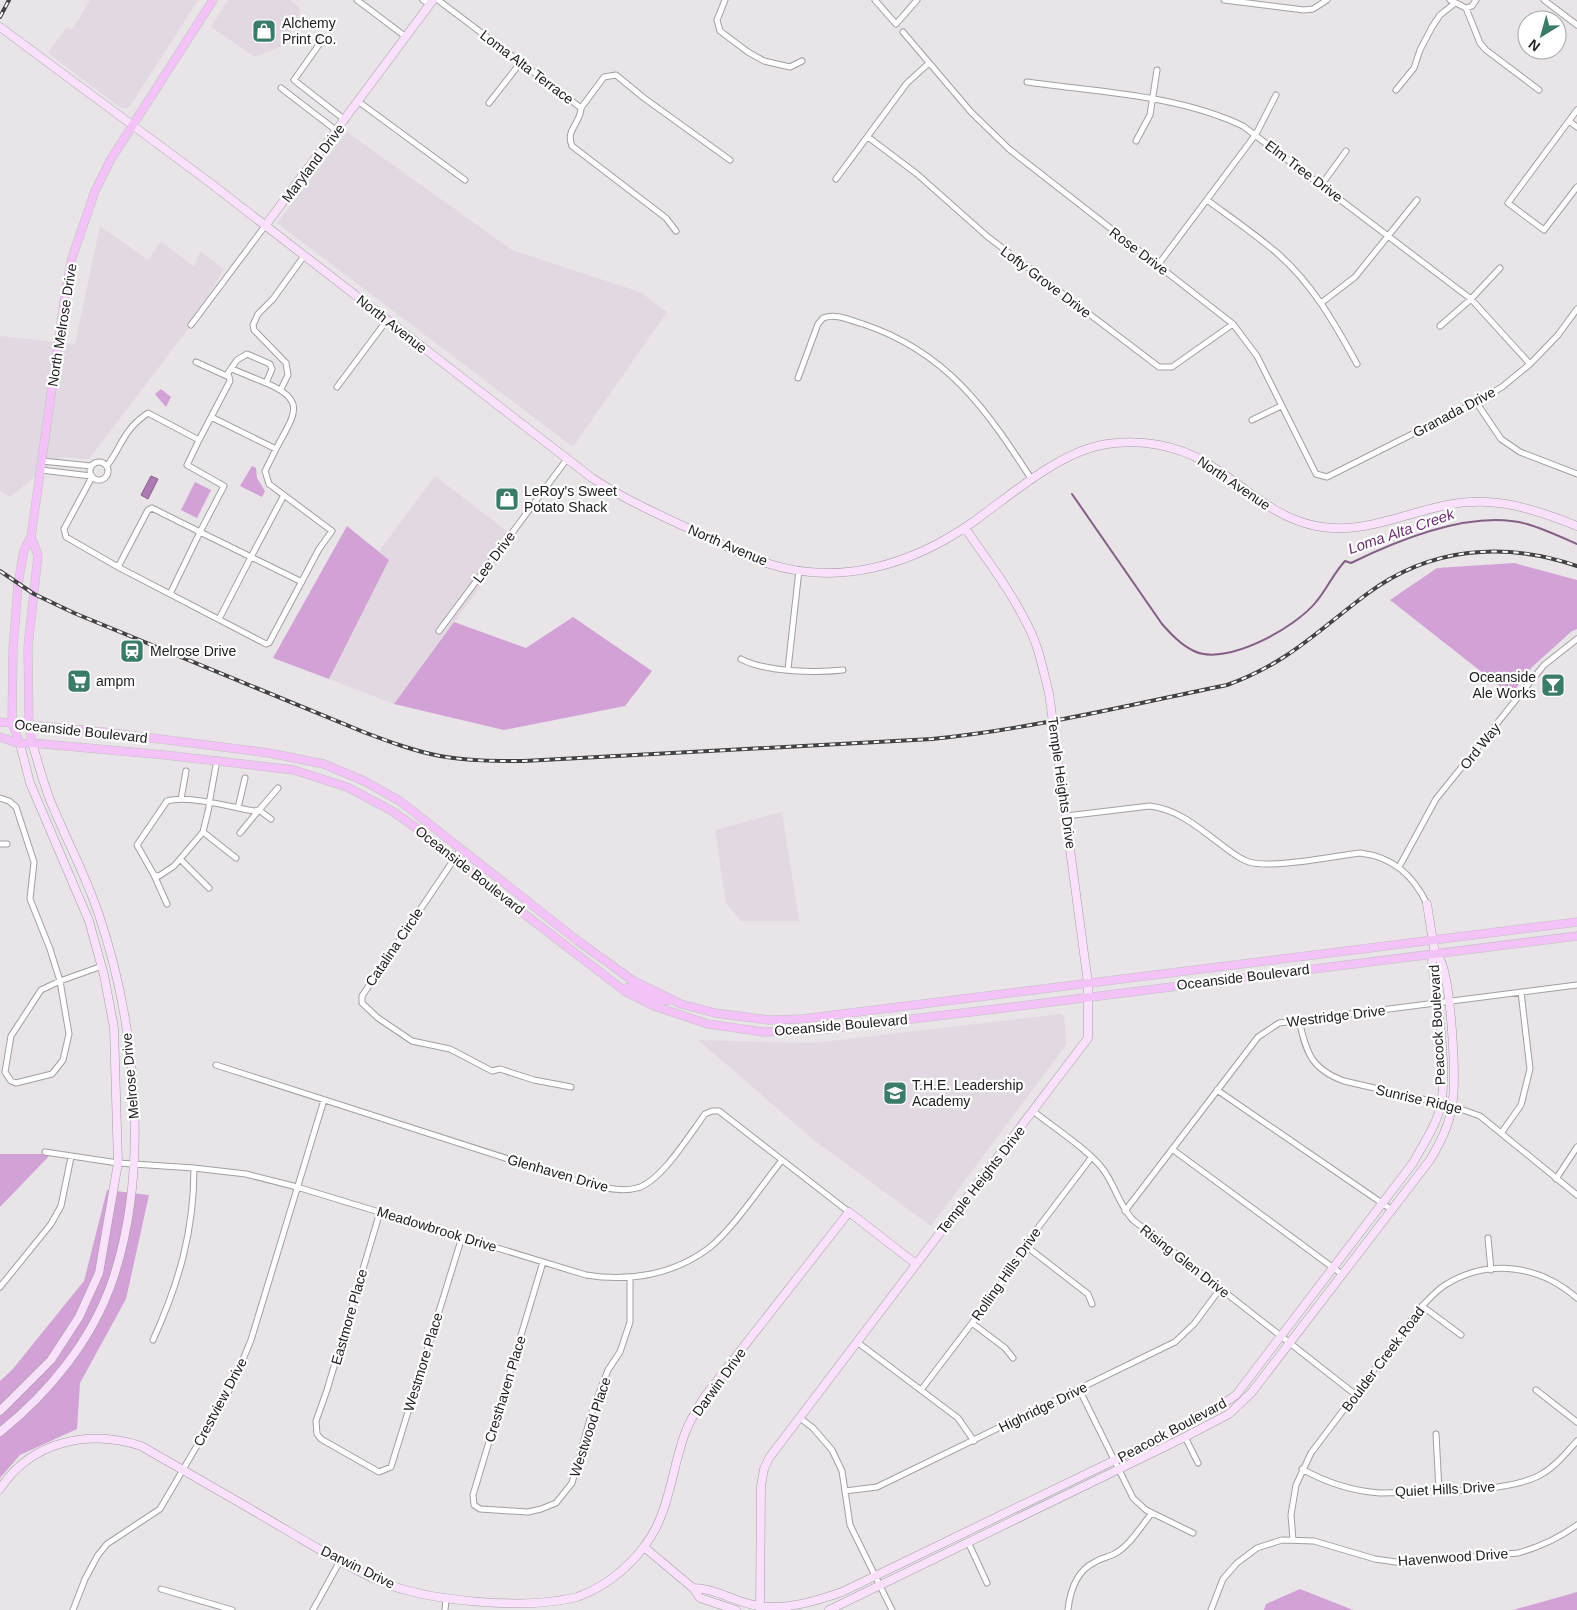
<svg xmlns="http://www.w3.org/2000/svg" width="1577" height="1610" viewBox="0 0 1577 1610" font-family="Helvetica,sans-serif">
	<rect width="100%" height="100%" fill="#e8e4e8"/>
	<path fill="#e1d8e2" d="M90 0H198L130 106 126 108H121L48 53 67 27 72 30Z
		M228 0H290L299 7 300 20 282 46 255 57 211 27Z
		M347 132 512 250 640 292 667 312 573 447 277 223Z
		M100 226 148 260 161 241 194 267 200 251 224 269 188 329 89 459 60 457 10 497 0 491V336L75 344Z
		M435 476 516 538 394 704 329 679 389 560 379 551Z
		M782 812 799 921H741L726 903 715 830Z
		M1061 1014 1064 1017 1066 1045 931 1226 815 1141 698 1040 814 1043Z"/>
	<path fill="#d2a1d5" d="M161 389 171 397 166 407 155 394Z
		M252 466 256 468 257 478 265 491 262 497 240 486Z
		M195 482 211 490 197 518 181 510Z
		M347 526 389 560 329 679 273 658Z
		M1514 563 1577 580V629L1572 631 1532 667 1511 695 1390 600 1437 568Z
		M573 617 652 671 625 706 504 730 394 704 454 622 526 648Z
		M0 1154H51L0 1207Z
		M107 1190 149 1195 126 1299 80 1383 77 1429 20 1455 0 1478V1381L12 1370 84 1281Z
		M1300 1589 1353 1610H1264L1266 1604Z
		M1577 1592V1610H1513Z"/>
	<path fill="#ad7ab2" stroke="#835f86" d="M151 476 158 479 148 499 141 495Z"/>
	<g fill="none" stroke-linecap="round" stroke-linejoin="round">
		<path stroke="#835f86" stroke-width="2" d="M1072 494 1162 624C1171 634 1181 645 1194 651 1226 667 1296 627 1316 602 1327 589 1333 574 1345 561L1351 563C1400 539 1473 509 1527 524 1544 529 1561 537 1577 544"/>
		<g stroke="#a29fa3" stroke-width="7">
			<path id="street" d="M357 0 406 37
				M423 0 430 5
				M438 0 581 108
				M725 0 717 20 720 31 748 52 764 61 790 67 802 61
				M875 0 896 24 917 0
				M1224 0 1304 10 1313 9 1327 0
				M1450 0 1466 8 1472 6 1476 0
				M1544 0 1577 25
				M1466 8 1480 43 1486 50 1539 90
				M903 32 971 112 1009 149 1233 324 1257 356 1316 474 1327 477 1476 402 1502 387 1530 364 1558 335 1577 309
				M323 39 294 80 345 120
				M1027 82C1098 92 1178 95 1243 126L1471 299 1530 364
				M281 88 337 131
				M1396 90 1414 68 1420 50 1432 27 1440 15 1455 3
				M359 102 465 180
				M489 103 521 62
				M581 108 604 77 616 75 644 98 730 160
				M581 108C581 123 565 130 572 146L666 218 676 231
				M1577 110 1508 203 1544 230 1577 187
				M1569 121 1577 127
				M868 137 917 174 988 237 1159 367H1172L1233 324
				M1136 141 1150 115 1157 70
				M836 179 907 83 929 63
				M1322 184 1346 151
				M1207 200C1230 217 1255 234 1277 253 1312 283 1335 324 1357 364
				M1158 265 1256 134 1276 95
				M1321 303 1355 277 1417 200
				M191 325 265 226
				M1440 326 1471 299 1500 268
				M196 362 229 377
				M232 369 266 383
				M798 378 818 324 823 318C836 313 849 320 863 324 947 352 986 409 1032 480
				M337 387 387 320
				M281 389 288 375 286 363 254 330 253 325 258 314 273 299 304 256
				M1476 402 1501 439 1520 452 1577 474
				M1252 420 1281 406
				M199 440 187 465 224 486 200 532 251 557 284 495
				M42 461 91 466
				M90 471a9 9 0 1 1 18 0a9 9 0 1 1-18 0Z
				M107 466C123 444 123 430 148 413L199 440 230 381 228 373 237 360 247 354 270 364 272 369 266 383C310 401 292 417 276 449L211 417
				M41 470 91 476
				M92 477 64 529 66 537 118 567 266 644 269 643 319 549 332 531 269 484 265 471 276 449
				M118 567 148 510 152 508 200 532 170 594
				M219 619 251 557 302 582
				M439 631 567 459
				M741 659C765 672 816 673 843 670
				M788 669 799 570
				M217 760 209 804V807L203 832 174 866 159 876 154 875 137 845 167 801C188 795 231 807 254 811L259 810 278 788
				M0 798 9 801 16 807 34 862 30 899 50 949 60 981 69 1034 63 1060 52 1074 16 1083 11 1081 5 1072 11 1036 41 990 60 981 102 966
				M181 799 186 771
				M238 808 245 778
				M1066 816 1150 806C1180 810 1200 829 1223 846 1231 852 1239 859 1249 862 1271 869 1334 856 1360 853 1393 857 1413 875 1427 904
				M203 832 236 858
				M240 833 259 810 271 819
				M0 844H7
				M461 849 362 996V1003L378 1018 412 1041 450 1049 492 1071 500 1069 534 1080 571 1087
				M180 859 209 888
				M1399 867 1436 799 1544 665 1577 639
				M154 875 167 904
				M1299 1020C1306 1052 1311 1069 1344 1081L1452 1106 1480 1116 1577 1195
				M216 1065 583 1183C600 1186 619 1193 637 1188 661 1182 690 1134 705 1114L712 1111H719L849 1212
				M1217 1090 1392 1210
				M1033 1111C1053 1127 1087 1149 1102 1168 1115 1184 1118 1204 1133 1220L1356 1395
				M1502 1132 1521 1105 1530 1069 1521 992
				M1172 1149 1343 1275
				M45 1152 118 1163 194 1168 246 1174 297 1187 586 1275C629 1282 673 1275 709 1248 733 1229 762 1185 782 1160
				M1556 1179 1577 1147
				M1125 1211 1258 1037 1279 1023 1577 985
				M380 1212 327 1390 316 1421 317 1434 321 1439 379 1472 391 1467 462 1237
				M1488 1238 1491 1270
				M1026 1246 1088 1294 1092 1304
				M543 1262 473 1495 474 1505 480 1509 528 1512 541 1509 556 1503 572 1483 592 1412 608 1370 620 1352 630 1322V1279
				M0 1287 51 1224 61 1206 71 1157
				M1422 1306 1461 1335
				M972 1323 1005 1348 1013 1358
				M153 1340C179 1283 194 1231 194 1168
				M857 1342 958 1418 974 1441
				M1079 1389 1133 1498 1146 1510 1193 1533
				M921 1390 972 1323 1018 1260 1031 1237 1091 1158
				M1536 1390 1577 1422
				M800 1418 813 1428 832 1450 842 1471 850 1525 892 1610
				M1436 1434 1439 1490
				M1185 1437 1198 1463
				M1302 1469C1327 1483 1351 1491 1380 1493 1421 1491 1506 1494 1540 1475 1555 1467 1566 1453 1577 1441
				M845 1491 877 1487 1175 1342 1194 1324 1220 1289
				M1293 1540 1291 1515 1296 1485 1311 1453 1422 1306C1429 1299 1437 1290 1445 1285 1489 1258 1539 1265 1577 1298
				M968 1542 987 1583
				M161 1589 232 1610
				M73 1610 85 1579 98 1555 107 1544 160 1509 233 1384 251 1340 324 1100
				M313 1610 340 1561
				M445 1610 446 1600
				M1068 1610C1070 1591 1076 1571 1095 1562 1101 1558 1109 1557 1116 1553 1131 1544 1141 1526 1152 1513
				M1211 1610 1223 1579 1237 1563 1257 1548 1282 1540 1314 1541 1375 1559 1403 1563 1518 1553C1540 1547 1559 1538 1577 1525"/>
		</g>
		<g stroke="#a29fa3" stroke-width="9">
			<path id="secondary" d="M0 27 209 182 592 478C624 499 657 514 692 530 716 541 740 554 766 563 839 587 912 565 973 522 1011 495 1060 451 1107 444 1141 439 1176 445 1205 462 1243 484 1271 517 1316 526 1362 535 1402 514 1447 505 1493 495 1535 509 1577 526
				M265 226 433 0
				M0 1411 51 1360 79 1317 99 1273 118 1163 114 1028 104 975 89 921 30 783 20 744
				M0 1432C49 1393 93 1339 113 1279 150 1168 136 1025 99 915 86 876 66 839 50 800 43 782 38 762 32 743
				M0 1489C31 1441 89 1429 141 1446 190 1474 239 1502 288 1531 317 1548 346 1566 377 1580 426 1602 526 1610 577 1597 603 1588 627 1569 643 1548 669 1516 671 1473 684 1436 689 1421 697 1409 705 1396L849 1212 916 1264
				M644 1547 693 1588 700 1598 736 1610
				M693 1588C716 1588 736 1603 759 1606 787 1610 816 1601 842 1592L1113 1461 1214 1410 1236 1395 1413 1163C1423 1144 1437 1125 1441 1104 1448 1066 1437 1001 1432 962L1435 954 1427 904
				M760 1610 761 1486 764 1469 769 1458 1088 1038V983L1049 693C1043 670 1039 647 1028 626 1011 591 987 560 965 528
				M829 1610 1185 1437 1229 1414 1252 1392 1430 1160C1440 1143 1449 1126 1452 1106 1457 1079 1451 990 1442 964 1441 960 1438 957 1435 954"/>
		</g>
		<g stroke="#c1c1c1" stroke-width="9">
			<path id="primary" d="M31 537 38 555 28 647 29 725 32 743
				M0 722 113 733 269 753 324 764 364 781 400 801 578 941 632 980 681 1004 715 1013 769 1020 802 1019 1577 922
				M0 737 20 744 32 743 165 755 294 770 347 787 392 811 422 832 493 890 626 992 654 1006 708 1024 764 1032 819 1030 996 1009 1577 936
				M20 744 12 723 13 649 18 584 24 550 31 537 66 288 72 258 95 191 111 159 213 0
				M623 989 629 987 659 1001 671 1000"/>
		</g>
		<use href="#street" stroke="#fff" stroke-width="5"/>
		<use href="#secondary" stroke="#f9e1fb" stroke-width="8"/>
		<use href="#primary" stroke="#f3c3f7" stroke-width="8"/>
		<g stroke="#434243" stroke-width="4">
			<path id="rail" d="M0 17 9 0
				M0 571 34 594 74 613 366 733C390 742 414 751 440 756 468 761 496 761 524 761L932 739C1032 729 1129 705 1227 685 1288 663 1316 632 1367 594 1430 547 1504 541 1577 566"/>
		</g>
		<use href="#rail" stroke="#fff" stroke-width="2" stroke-dasharray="5.5" stroke-linecap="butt"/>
	</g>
	<defs>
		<g id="shop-square" transform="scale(1.25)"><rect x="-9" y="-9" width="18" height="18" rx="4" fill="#3b7b6a" stroke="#fff"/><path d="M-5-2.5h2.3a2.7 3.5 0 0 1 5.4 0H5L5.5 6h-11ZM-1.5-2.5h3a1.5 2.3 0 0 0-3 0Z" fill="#fff"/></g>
		<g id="station-square" transform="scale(1.25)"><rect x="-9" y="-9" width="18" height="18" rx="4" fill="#3b7b6a" stroke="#fff"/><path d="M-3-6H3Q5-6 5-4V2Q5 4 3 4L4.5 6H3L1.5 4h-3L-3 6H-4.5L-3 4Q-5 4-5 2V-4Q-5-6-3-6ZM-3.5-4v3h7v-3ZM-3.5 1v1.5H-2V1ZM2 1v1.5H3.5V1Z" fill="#fff"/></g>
		<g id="supermarket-square" transform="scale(1.25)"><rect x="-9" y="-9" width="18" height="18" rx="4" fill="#3b7b6a" stroke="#fff"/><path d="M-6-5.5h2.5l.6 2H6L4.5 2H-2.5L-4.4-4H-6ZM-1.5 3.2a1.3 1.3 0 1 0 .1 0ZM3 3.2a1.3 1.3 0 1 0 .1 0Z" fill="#fff"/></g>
		<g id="bar-square" transform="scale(1.25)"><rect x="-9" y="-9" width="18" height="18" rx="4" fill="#3b7b6a" stroke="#fff"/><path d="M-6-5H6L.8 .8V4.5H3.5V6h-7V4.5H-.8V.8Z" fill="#fff"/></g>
		<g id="school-square" transform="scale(1.25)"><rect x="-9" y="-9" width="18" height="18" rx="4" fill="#3b7b6a" stroke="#fff"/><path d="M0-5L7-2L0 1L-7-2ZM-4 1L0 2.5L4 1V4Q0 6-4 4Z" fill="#fff"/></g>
	</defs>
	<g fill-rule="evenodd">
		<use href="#shop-square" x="264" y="31"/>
		<use href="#shop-square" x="507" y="499"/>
		<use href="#station-square" x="132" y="651"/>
		<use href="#supermarket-square" x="79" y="681"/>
		<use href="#bar-square" x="1553" y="685"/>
		<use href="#school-square" x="895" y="1093"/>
	</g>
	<g text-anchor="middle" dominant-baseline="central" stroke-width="4.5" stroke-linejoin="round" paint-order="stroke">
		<g font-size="14" fill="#212021" stroke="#fff" text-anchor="start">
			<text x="282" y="23">Alchemy<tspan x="282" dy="16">Print Co.</tspan></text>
			<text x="524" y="491">LeRoy's Sweet<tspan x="524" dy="16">Potato Shack</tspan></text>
			<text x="150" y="651">Melrose Drive</text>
			<text x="1536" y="677" text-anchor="end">Oceanside<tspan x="1536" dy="16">Ale Works</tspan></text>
			<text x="96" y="681">ampm</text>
			<text x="912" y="1085">T.H.E. Leadership<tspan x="912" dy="16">Academy</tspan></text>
		</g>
		<g font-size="14" fill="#212021" stroke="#fff">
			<text transform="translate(527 67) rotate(37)">Loma Alta Terrace</text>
			<text transform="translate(313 163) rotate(-53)">Maryland Drive</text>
			<text transform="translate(1304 171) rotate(37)">Elm Tree Drive</text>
			<text transform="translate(1139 251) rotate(37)">Rose Drive</text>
			<text transform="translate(1046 282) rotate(37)">Lofty Grove Drive</text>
			<text transform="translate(392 324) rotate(38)">North Avenue</text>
			<text transform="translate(62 325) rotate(-81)">North Melrose Drive</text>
			<text transform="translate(1454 412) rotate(-28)">Granada Drive</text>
			<text transform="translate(1234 483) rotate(34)">North Avenue</text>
			<text transform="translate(728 545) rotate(23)">North Avenue</text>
			<text transform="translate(494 557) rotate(-53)">Lee Drive</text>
			<text transform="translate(81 731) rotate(6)">Oceanside Boulevard</text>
			<text transform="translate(1480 746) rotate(-51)">Ord Way</text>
			<text transform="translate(1062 783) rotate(82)">Temple Heights Drive</text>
			<text transform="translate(470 870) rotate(38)">Oceanside Boulevard</text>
			<text transform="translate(394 947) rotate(-56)">Catalina Circle</text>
			<text transform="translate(1243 977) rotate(-7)">Oceanside Boulevard</text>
			<text transform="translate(1336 1016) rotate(-7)">Westridge Drive</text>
			<text transform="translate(841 1025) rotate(-5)">Oceanside Boulevard</text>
			<text transform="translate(1437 1025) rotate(-93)">Peacock Boulevard</text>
			<text transform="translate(130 1076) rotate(-95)">Melrose Drive</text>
			<text transform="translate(1419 1099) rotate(13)">Sunrise Ridge</text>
			<text transform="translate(558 1173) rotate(16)">Glenhaven Drive</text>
			<text transform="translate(981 1180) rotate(-52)">Temple Heights Drive</text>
			<text transform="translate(437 1229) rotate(17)">Meadowbrook Drive</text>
			<text transform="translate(1185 1261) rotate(38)">Rising Glen Drive</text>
			<text transform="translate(1006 1274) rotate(-55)">Rolling Hills Drive</text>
			<text transform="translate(349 1317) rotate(-74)">Eastmore Place</text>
			<text transform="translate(1383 1359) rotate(-53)">Boulder Creek Road</text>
			<text transform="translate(423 1362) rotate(-73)">Westmore Place</text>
			<text transform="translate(719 1382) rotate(-54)">Darwin Drive</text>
			<text transform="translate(505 1389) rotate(-73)">Cresthaven Place</text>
			<text transform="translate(220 1402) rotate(-62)">Crestview Drive</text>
			<text transform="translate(1043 1407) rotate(-26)">Highridge Drive</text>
			<text transform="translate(590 1427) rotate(-72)">Westwood Place</text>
			<text transform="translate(1172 1430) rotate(-28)">Peacock Boulevard</text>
			<text transform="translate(1445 1489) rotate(-3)">Quiet Hills Drive</text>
			<text transform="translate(1453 1557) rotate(-4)">Havenwood Drive</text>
			<text transform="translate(358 1567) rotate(26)">Darwin Drive</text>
		</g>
		<g font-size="15" font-style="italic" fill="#6c2d72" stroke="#fff">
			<text transform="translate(1401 531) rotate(-19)">Loma Alta Creek</text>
		</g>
	</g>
	<g transform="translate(1542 35) rotate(217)"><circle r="24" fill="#ffffff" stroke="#a6a6a6"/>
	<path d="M0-4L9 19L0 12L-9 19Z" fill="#3b7b6a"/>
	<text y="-8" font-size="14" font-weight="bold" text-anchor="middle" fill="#212021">N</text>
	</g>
</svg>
